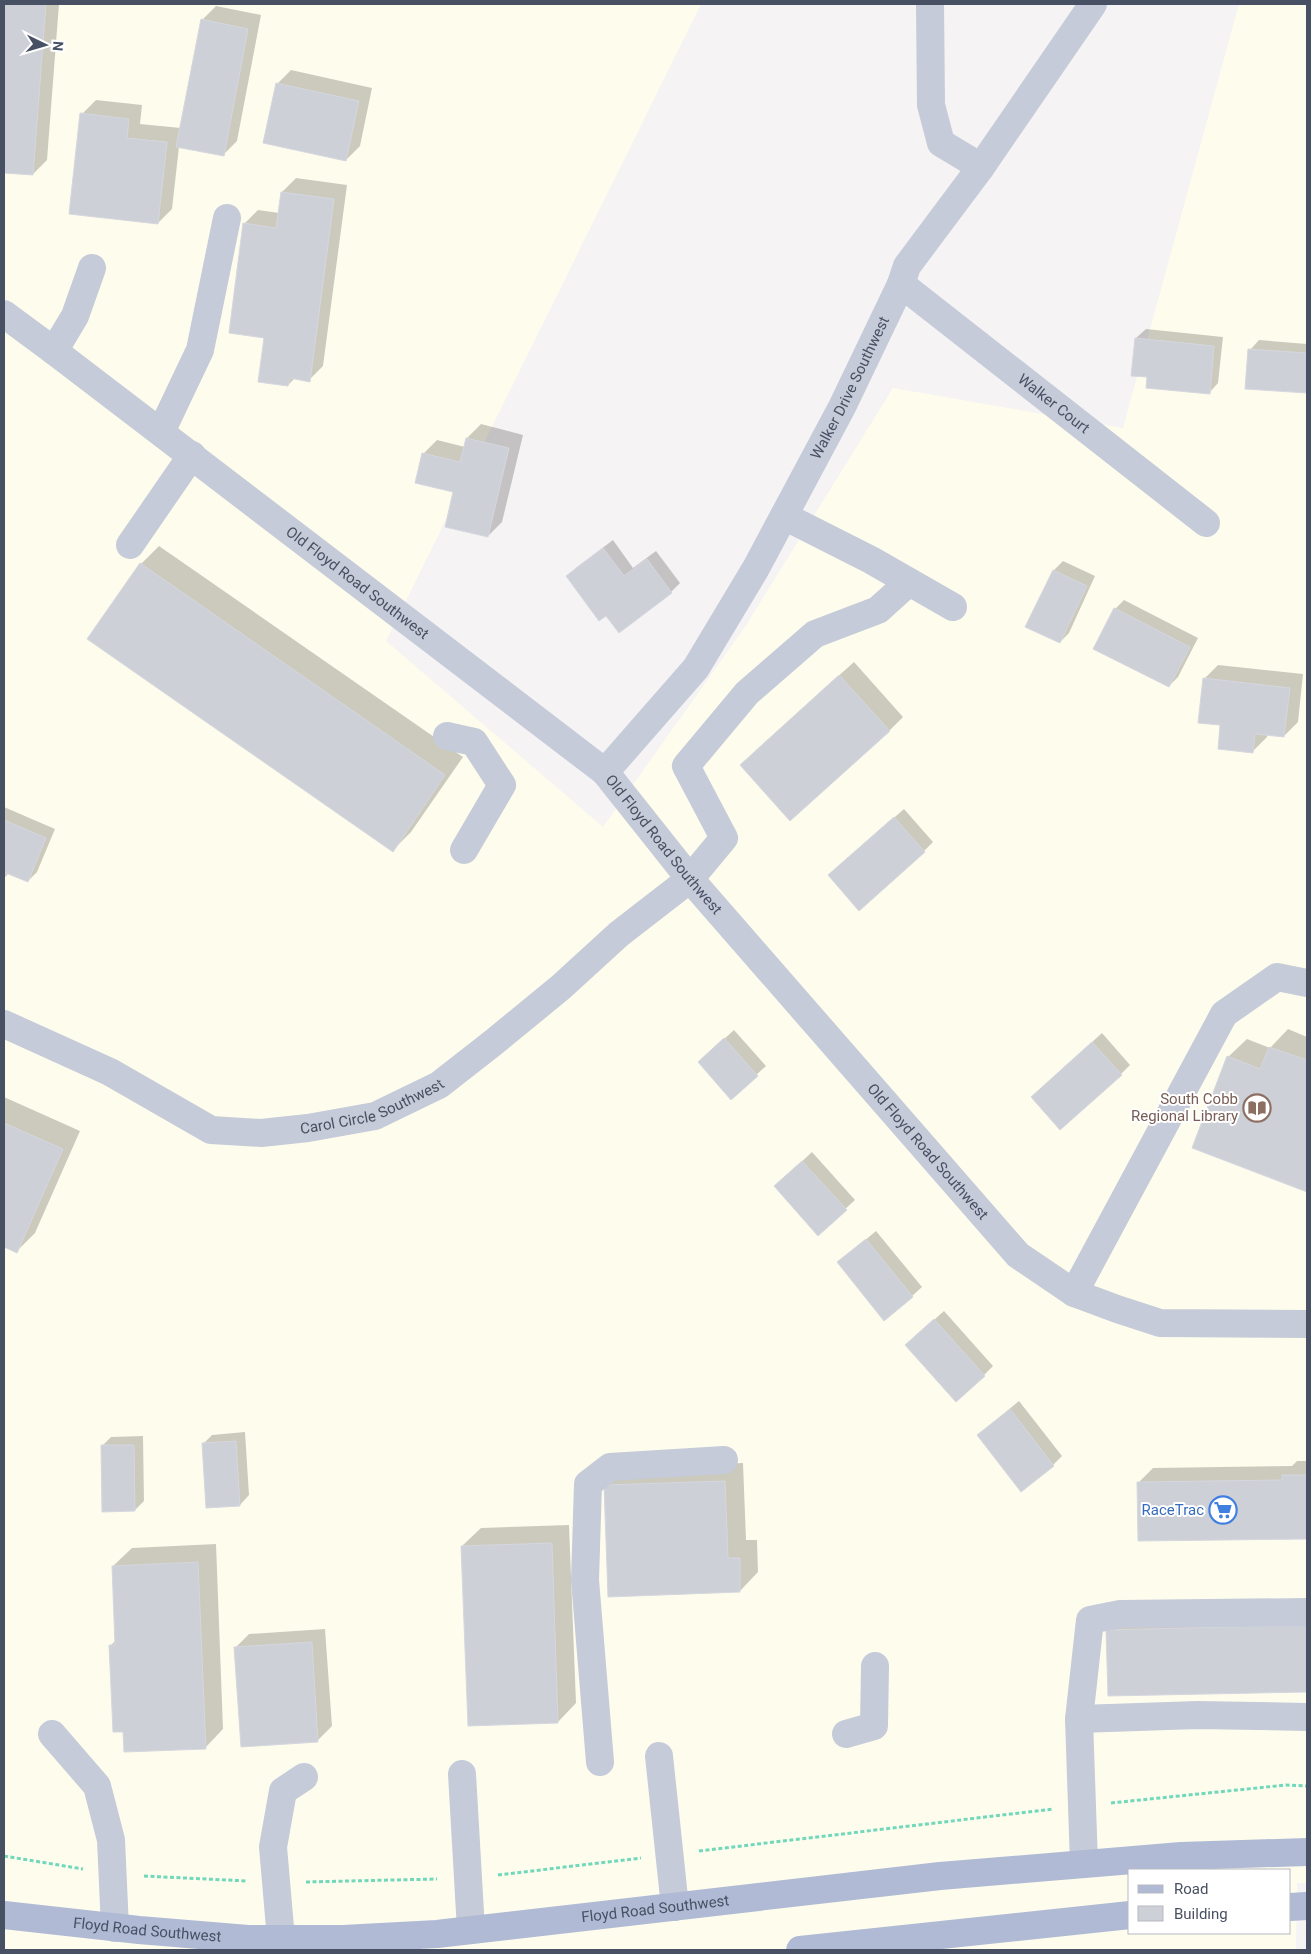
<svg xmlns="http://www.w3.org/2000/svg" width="1311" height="1954" viewBox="0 0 1311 1954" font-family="Roboto,sans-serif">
	<rect width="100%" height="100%" fill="#f5f3f3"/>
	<path fill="#fefded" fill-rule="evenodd" d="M4 4H701L386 641 603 827 745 627 893 388 1123 428 1239 4H1307V1883H1297L1296 1950H4ZM1130 1870H1290V1933H1130Z"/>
	<path fill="#0003" d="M4 4H59L47 160 33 174 4 171Z
		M216 6 261 15 237 141 223 155 179 147 172 209 158 223 82 114 96 100 142 105 140 124 181 128 202 20Z
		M291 70 372 88 360 146 346 160 277 84Z
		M296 178 347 185 323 366 309 380 295 378 288 385 265 337 244 224 258 210 279 213 282 192Z
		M1146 329 1223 337 1218 383 1209 393 1148 376 1136 338Z
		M1259 340 1307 344V392L1247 387 1250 350Z
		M481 424 523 435 502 522 488 536 455 491 423 454 437 440 465 447 467 438Z
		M613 540 633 568 656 551 680 583 671 592 607 614 568 576 577 567Z
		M159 546 463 757 411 832 393 850 141 564Z
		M1063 561 1095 576 1069 633 1060 642 1054 570Z
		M1124 600 1198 638 1178 677 1169 686 1115 609Z
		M854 662 903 717 889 731 755 751Z
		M1218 665 1303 674 1298 722 1284 736 1267 734V737L1253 751 1222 724 1204 679Z
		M4 807 55 829 37 872 28 881 9 873 4 878Z
		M904 809 933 842 924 851 839 866Z
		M1288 1029 1307 1037V1190L1194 1147 1228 1057 1247 1039 1270 1048Z
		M734 1030 766 1066 731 1098 709 1053Z
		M1102 1033 1130 1065 1121 1074 1041 1088Z
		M4 1097 80 1131 35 1233 17 1251 4 1245Z
		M812 1152 855 1200 818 1234 785 1177Z
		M876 1231 922 1287 912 1296 839 1262Z
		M944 1311 993 1366 984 1375 916 1336Z
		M1019 1401 1062 1456 1053 1465 978 1435Z
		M245 1432 249 1495 240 1505 203 1444 212 1435Z
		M143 1436 144 1501 135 1510 102 1446 111 1437Z
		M1297 1461H1307V1537L1139 1540V1482L1153 1468 1292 1466Z
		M743 1463 746 1540H757L758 1572 740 1591 605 1486 623 1468Z
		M569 1525 576 1703 558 1722 462 1546 481 1528Z
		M216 1544 223 1729 205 1748 110 1646 116 1640 113 1566 132 1548Z
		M1307 1608V1691L1109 1695 1107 1631 1126 1612Z
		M325 1629 332 1726 318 1740 235 1648 249 1634Z"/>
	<path fill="#ced0d8" stroke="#d6d7df" d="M4 4H46L33 175 4 173Z
		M201 19 248 29 224 156 176 147Z
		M276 83 359 101 346 161 263 143Z
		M80 113 129 119 127 138 167 142 158 224 69 214Z
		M281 192 334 199 310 382 290 378 288 386 258 382 264 338 229 333 243 223 276 228Z
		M1135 338 1214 346 1210 394 1146 388 1147 377 1131 376Z
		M1248 349 1307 353V393L1245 389Z
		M466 438 509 448 488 537 445 527 453 492 415 483 422 453 460 462Z
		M603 548 624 576 647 559 672 593 619 633 606 616 599 621 566 576Z
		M140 563 445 775 393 852 87 639Z
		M1053 570 1087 586 1060 643 1025 627Z
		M1114 608 1190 647 1169 687 1093 649Z
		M839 675 890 731 790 821 740 765Z
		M1203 678 1290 688 1284 737 1255 734 1253 753 1218 749 1220 725 1198 723Z
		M894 817 925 852 859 911 828 875Z
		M4 820 46 838 28 882 6 873 4 879Z
		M724 1038 758 1076 731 1100 698 1062Z
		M1092 1042 1122 1075 1060 1130 1031 1097Z
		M1269 1047 1307 1060V1192L1192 1148 1227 1056 1260 1069Z
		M4 1123 63 1149 17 1253 4 1247Z
		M802 1161 847 1210 818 1236 774 1186Z
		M866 1239 913 1297 884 1321 837 1262Z
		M934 1319 985 1376 956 1402 905 1345Z
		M1010 1409 1054 1466 1021 1492 977 1435Z
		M236 1441 240 1506 206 1508 202 1443Z
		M101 1445H134L135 1511 102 1512Z
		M1282 1475H1307V1539L1138 1541 1137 1482 1282 1480Z
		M725 1481 728 1558H740V1592L608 1597 604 1485Z
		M552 1543 558 1723 468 1726 461 1546Z
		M198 1562 206 1749 124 1752 123 1732H113L109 1645H115L112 1566Z
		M1307 1625V1692L1108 1696 1106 1630Z
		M312 1642 318 1742 241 1747 234 1647Z"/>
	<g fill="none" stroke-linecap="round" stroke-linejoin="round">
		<path stroke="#72d8bc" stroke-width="3" stroke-dasharray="4 2.5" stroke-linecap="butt" d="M1111 1803 1286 1785 1307 1786
			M699 1851 1053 1809
			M4 1856 83 1869
			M498 1875 641 1858
			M144 1876 247 1881
			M306 1882 437 1879"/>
		<g stroke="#c5cbd8" stroke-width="28">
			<path d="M930 4 931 105 941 143 981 167"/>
			<path id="s1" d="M901 284 1206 523"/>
			<path id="s2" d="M4 314 54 351 605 772 690 879 1018 1255 1074 1293 1117 1309 1160 1323 1307 1324"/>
			<path d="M54 351 75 316 92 268"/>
			<path d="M161 432 200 350 227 218"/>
			<path d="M784 516 871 560 953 607"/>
			<path d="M130 545 192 455"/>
			<path d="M447 736 474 742 502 785 464 850"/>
			<path id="s3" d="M605 772 696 668 756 568 842 407 901 284 907 266 981 167 1093 4"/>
			<path id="s4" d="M4 1024 110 1072 211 1130 261 1133 308 1128 375 1116 439 1085 494 1042 561 987 619 934 690 879 724 838 686 766 747 693 815 634 878 610 909 582"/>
			<path d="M1074 1293 1224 1014 1277 977 1307 983"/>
			<path d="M1079 1719 1198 1715 1307 1717"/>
			<path d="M52 1734 97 1786 111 1840 115 1928"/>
			<path d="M846 1734 874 1726 875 1666"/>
			<path d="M659 1756 675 1907"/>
			<path d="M600 1762 585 1580 588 1484 610 1467 724 1460"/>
			<path d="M462 1774 471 1930"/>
			<path d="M1084 1864 1079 1719 1090 1620 1120 1614 1307 1612"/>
			<path d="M281 1939 273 1847 283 1791 304 1777"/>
		</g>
		<g stroke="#b0bad4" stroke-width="28">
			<path d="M1290 1907 1307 1906"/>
			<path id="s5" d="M4 1915 139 1930 248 1939H343L437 1934 940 1876 1181 1856 1307 1852"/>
			<path d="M800 1950 1130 1915"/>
		</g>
	</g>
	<defs>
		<g id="library-ring" transform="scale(1.4375)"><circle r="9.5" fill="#fff" stroke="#8d6e63" stroke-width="1.5"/><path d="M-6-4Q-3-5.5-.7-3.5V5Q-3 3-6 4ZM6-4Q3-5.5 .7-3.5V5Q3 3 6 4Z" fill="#8d6e63"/></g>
		<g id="supermarket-ring" transform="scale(1.4375)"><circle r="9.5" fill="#fff" stroke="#3f7fe0" stroke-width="1.5"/><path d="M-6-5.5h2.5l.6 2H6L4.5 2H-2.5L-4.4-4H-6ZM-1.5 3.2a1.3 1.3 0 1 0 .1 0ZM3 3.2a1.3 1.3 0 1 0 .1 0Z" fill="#3f7fe0"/></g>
	</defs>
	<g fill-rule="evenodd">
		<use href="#library-ring" x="1257" y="1108"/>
		<use href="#supermarket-ring" x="1223" y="1510"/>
	</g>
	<g text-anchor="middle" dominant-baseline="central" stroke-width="4" stroke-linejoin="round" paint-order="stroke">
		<g font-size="15" fill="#485063" stroke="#fff">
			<text stroke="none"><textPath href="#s3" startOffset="458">Walker Drive Southwest</textPath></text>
			<text stroke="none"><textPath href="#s1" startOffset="194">Walker Court</textPath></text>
			<text stroke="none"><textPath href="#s2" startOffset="444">Old Floyd Road Southwest</textPath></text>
			<text stroke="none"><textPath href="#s2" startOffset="849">Old Floyd Road Southwest</textPath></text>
			<text stroke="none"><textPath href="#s4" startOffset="398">Carol Circle Southwest</textPath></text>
			<text stroke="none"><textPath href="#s2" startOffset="1254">Old Floyd Road Southwest</textPath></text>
			<text stroke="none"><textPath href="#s5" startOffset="654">Floyd Road Southwest</textPath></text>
			<text stroke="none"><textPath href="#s5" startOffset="144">Floyd Road Southwest</textPath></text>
		</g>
		<g font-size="15" fill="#785e54" stroke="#fff" text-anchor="end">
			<text x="1238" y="1099">South Cobb<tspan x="1238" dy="17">Regional Library</tspan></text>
		</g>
		<g font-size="15" fill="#366cbe" stroke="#fff" text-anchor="end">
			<text x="1204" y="1510">RaceTrac</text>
		</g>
	</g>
	<rect width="1311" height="1954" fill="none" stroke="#485063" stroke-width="10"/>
	<rect x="1128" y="1869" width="162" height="65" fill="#ffffff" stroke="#b6b9c1"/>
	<rect x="1138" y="1885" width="25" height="8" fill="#b0bad4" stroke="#b6b9c1"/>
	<text x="1174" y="1894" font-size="15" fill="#485063">Road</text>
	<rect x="1138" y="1906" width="25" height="15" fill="#ced0d8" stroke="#b6b9c1"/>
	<text x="1174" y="1919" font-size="15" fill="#485063">Building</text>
	<g transform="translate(45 45) rotate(95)" stroke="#ffffff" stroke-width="4" paint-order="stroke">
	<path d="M0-4L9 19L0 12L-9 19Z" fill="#485063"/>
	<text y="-8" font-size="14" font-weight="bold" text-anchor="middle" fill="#485063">N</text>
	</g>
</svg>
